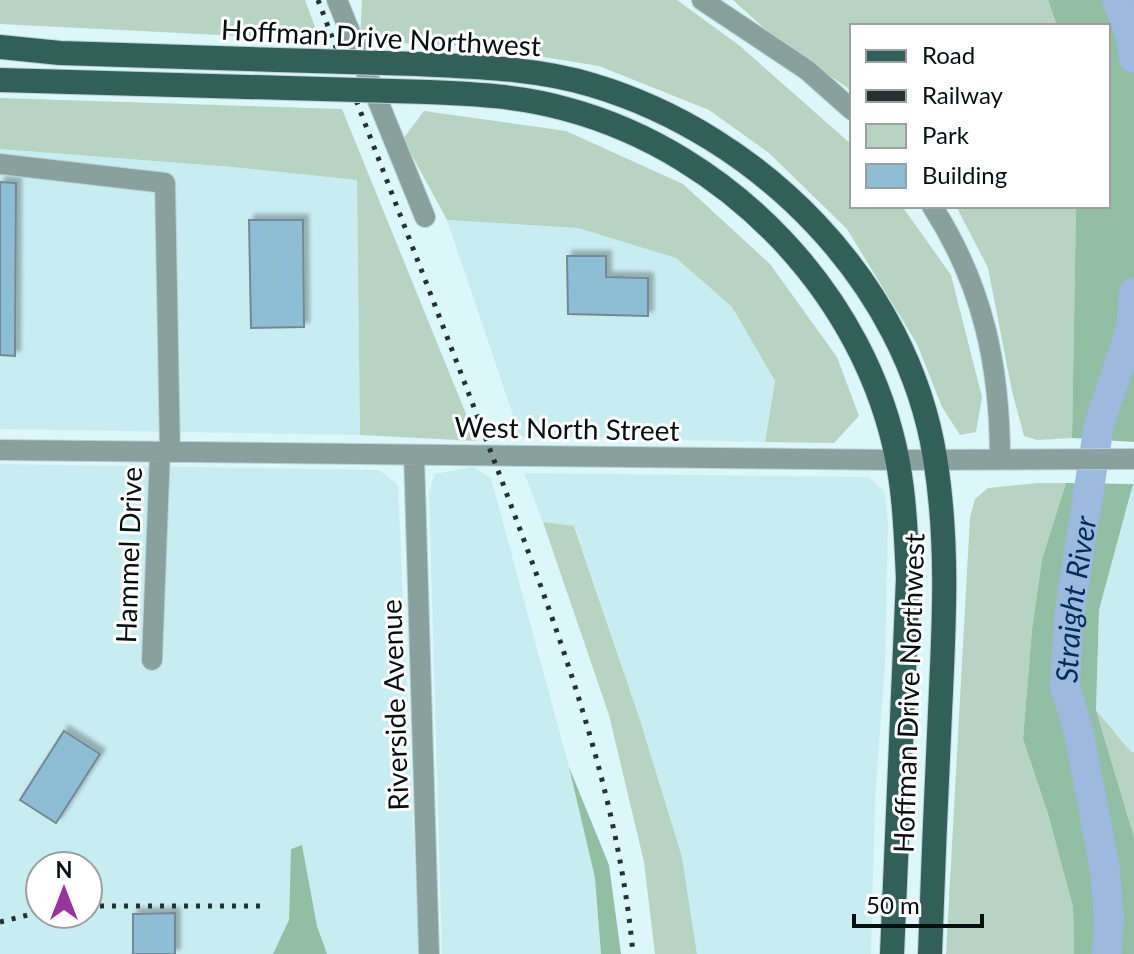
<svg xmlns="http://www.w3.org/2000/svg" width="1134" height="954" viewBox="0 0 1134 954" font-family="Lato,sans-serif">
	<defs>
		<filter id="shadow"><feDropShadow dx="5" dy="-5" stdDeviation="2" flood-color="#0004"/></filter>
	</defs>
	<rect width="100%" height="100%" fill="#dcf7fa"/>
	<path fill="#c8edf1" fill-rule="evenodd" d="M0 149 232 167 357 180 360 435 0 429Z
		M447 220 578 228 676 258 732 307 775 381 765 442 520 436Z
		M0 464 379 470 398 485 419 954H327L317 926 302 845 291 849 289 921 273 954H0ZM40 866H88V914H40Z
		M473 467 491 478 569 767 595 878 601 954H442L429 492 435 474Z
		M524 473 868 477 884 491 888 521 885 664 875 800 871 954H697L682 857 640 720 575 527 543 522Z
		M1133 484H1134V752H1131L1096 710 1099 610Z"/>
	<path fill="#b6d4c1" d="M0 0H305L320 40 0 24Z
		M362 0H677L740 46 852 145V206H902L951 275 982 397 976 432 960 435 942 407 917 344 847 229 769 153 709 110 599 66 482 47 360 41Z
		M733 0H1048L1057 26H852V91L774 37Z
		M0 98 342 109 477 441 360 435 357 180 232 167 0 149Z
		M424 111 566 131 683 184 770 264 837 357 859 416 834 443 765 442 775 381 732 307 676 258 578 228 447 220 403 139Z
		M956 206H1076L1072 438 1037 440 1024 436 1012 391 988 268Z
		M1038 483H1066L1042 559 1032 629 1023 739 1048 814 1073 907 1074 954H946L970 517 975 499 988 488Z
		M543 522 574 526 640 720 682 857 697 954H655L644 862 609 715Z
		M1096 710 1131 752H1134V837Z"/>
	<path fill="#92bea3" d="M1048 0H1134V442L1072 438 1076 206H1108V26H1057Z
		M1066 483 1133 484 1099 610 1096 710 1134 837V954H1074L1073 907 1048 814 1023 739 1032 629 1042 559Z
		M569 767 609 865 621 954H601L595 878Z
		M302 845 317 926 327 954H273L289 920 291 849Z"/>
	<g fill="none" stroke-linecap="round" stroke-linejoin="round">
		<path stroke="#9cb9de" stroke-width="5" d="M1131 35 1134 34"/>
		<g stroke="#9cb9de" stroke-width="30">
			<path d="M1117 0 1131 35 1134 58"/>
			<path id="s1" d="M1107 954 1109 918 1105 870 1079 733 1065 686 1069 616 1099 425 1131 329 1134 293"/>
		</g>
	</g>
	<path fill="#8dbed6" stroke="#748893" stroke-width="2" filter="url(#shadow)" d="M0 182 16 183 15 356 0 355Z
		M249 220H303L304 327 251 328Z
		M567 256H606V277L648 278V316L568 314Z
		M64 731 100 754 56 823 20 800Z
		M175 913V954H133V914Z"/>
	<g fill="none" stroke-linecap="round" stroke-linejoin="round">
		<g stroke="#bad2d5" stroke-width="22">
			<path id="minor" d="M337 0 425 217
				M702 0 807 70 852 110
				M0 164 165 183 170 452
				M932 206C983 285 1000 366 1000 459
				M0 450 897 460 1134 459
				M414 455 429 954
				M152 660 160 452"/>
		</g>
		<g stroke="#bad2d5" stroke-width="26">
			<path id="major" d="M0 47 60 53 278 60
				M418 64C476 67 536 68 592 85 760 135 907 282 935 458 949 543 944 627 940 712 936 793 933 873 930 954
				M0 80 287 88
				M428 92C475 94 521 96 566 109 730 153 867 296 898 463 905 501 906 539 908 578L892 954"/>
		</g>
		<use href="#minor" stroke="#89a19c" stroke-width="20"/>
		<use href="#major" stroke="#326058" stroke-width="24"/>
		<path stroke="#263133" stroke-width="5" stroke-dasharray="4 8" stroke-linecap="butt" d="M318 0C378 159 440 317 500 476 558 631 618 788 633 954
			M88 906H267
			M0 922 40 912"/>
		<g stroke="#bad2d5" stroke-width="26" stroke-linecap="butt">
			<path id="major-bridge" d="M278 60 418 64
				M287 88 428 92"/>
		</g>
		<use href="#major-bridge" stroke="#326058" stroke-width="24"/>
	</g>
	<g text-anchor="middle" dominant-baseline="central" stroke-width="6" stroke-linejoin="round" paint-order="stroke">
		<g font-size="28" fill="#071011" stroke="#fff">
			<text transform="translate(381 37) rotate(3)">Hoffman Drive Northwest</text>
			<text transform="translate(567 428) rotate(1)">West North Street</text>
			<text transform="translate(128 555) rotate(-88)">Hammel Drive</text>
			<text transform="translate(908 693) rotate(-88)">Hoffman Drive Northwest</text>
			<text transform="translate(394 705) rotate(-92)">Riverside Avenue</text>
		</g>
		<g font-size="30" font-style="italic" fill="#022d5a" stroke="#fff">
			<text stroke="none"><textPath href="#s1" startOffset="360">Straight River</textPath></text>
		</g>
	</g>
	<rect x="850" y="24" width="260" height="184" fill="#ffffff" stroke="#9c9fa0" stroke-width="2"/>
	<rect x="866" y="50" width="40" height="12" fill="#326058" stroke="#9c9fa0" stroke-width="2"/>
	<text x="922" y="64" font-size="24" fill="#071011">Road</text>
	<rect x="866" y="90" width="40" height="12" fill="#263133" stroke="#9c9fa0" stroke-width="2"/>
	<text x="922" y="104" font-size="24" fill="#071011">Railway</text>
	<rect x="866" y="124" width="40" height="24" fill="#b6d4c1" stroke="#9c9fa0" stroke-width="2"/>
	<text x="922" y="144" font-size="24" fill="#071011">Park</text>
	<rect x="866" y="164" width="40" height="24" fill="#8dbed6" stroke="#9c9fa0" stroke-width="2"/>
	<text x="922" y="184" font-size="24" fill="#071011">Building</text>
	<g transform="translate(64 890)"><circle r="38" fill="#ffffff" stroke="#9c9fa0" stroke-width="2"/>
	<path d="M0-6L14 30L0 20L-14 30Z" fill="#98359c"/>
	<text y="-12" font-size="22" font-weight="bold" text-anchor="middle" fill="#071011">N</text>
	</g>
	<path d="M854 914v12h128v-12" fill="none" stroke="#071011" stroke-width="4"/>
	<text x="866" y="914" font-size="24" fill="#071011" stroke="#ffffff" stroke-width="6" paint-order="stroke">50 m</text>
</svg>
